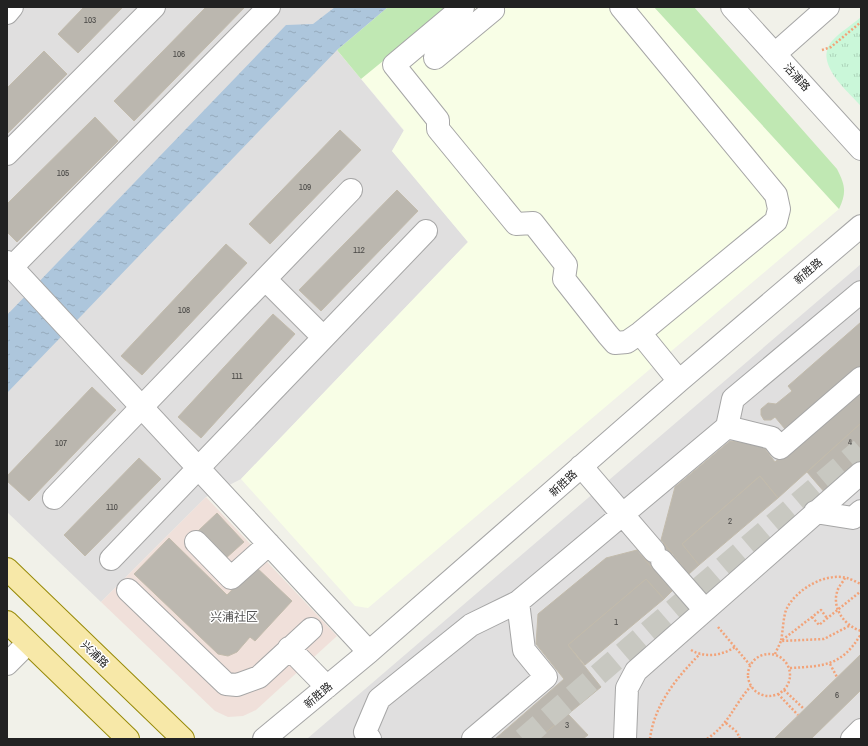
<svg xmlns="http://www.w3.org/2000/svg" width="868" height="746" viewBox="0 0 868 746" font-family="'Archivo Narrow','Noto Sans SC',sans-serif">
	<defs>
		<pattern id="park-tufts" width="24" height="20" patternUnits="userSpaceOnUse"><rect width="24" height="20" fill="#caf7d9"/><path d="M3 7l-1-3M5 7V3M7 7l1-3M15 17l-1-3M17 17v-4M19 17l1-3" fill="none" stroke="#add3ba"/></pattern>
		<pattern id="water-ripples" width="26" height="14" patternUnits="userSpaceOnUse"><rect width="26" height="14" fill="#adc6dc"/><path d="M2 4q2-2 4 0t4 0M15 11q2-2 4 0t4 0" fill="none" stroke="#95aabc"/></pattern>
	</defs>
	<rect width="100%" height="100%" fill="#f1f1e9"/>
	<path fill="#e0dfdf" d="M7 7H335L314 24 337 50 404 131 392 151 468 242 241 479 206 497 101 602 7 512Z
		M861 264V739H307L308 738Z"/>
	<path fill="#f0e0da" d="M206 497 337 636 256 710 243 716 228 717 215 711 101 602Z"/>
	<path fill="#f8fee6" d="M388 7H654L839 209 368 608 355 606 241 479 468 242 392 151 404 130 337 50Z"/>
	<path fill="#c0e8b3" d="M388 7H449L361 79 337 50Z
		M654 7H694L837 169C845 185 847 192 839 209Z"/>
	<path fill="url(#park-tufts)" d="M861 17V106C848 91 813 63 832 41 840 32 852 25 861 17Z"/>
	<path fill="url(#water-ripples)" d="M335 7H388L337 50 7 393V315L286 25 313 24Z"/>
	<path fill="#bbb7af" stroke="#c2bbac" d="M84 7H123L78 53 58 34Z
		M206 7H245L134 121 114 101Z
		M44 51 67 74 7 134V88Z
		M95 117 118 141 17 242 7 232V204Z
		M340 130 361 150 270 244 249 224Z
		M397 190 418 211 321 311 299 290Z
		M226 244 247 263 142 375 121 356Z
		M273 314 295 334 201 438 178 417Z
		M861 322V374L790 435 775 417 771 420H764L761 415V409L768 403 776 404 792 391 788 386Z
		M861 386V423L778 498 760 476 682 544 699 565 689 574 661 540 675 487 730 441 762 445 775 462Z
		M92 387 116 410 29 501 7 481V476Z
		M861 423V462L826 494 807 472Z
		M139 458 161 479 85 556 64 535Z
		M760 476 778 498 699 565 682 544Z
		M217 513 244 542 225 559 198 531Z
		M169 538 227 595 255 566 292 601 255 641 250 637 237 652 228 656 218 654 134 574Z
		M664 543 672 553 653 569 644 559Z
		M637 550 672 591 664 599 646 579 568 645 601 687 538 739H495L564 679 536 644 538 614 606 558Z
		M646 579 664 599 585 665 568 645Z
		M861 654V690L811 739H774Z
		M568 714 588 735 583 739H538Z"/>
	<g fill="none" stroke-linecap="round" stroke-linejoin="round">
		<path stroke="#c8c8c1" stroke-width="22" stroke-dasharray="22 11" stroke-linecap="butt" d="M523 739 861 449"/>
		<g stroke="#a6a6a6" stroke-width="24">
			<path id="minor" d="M463 7 394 65 438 120V129L516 224 533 223 566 265 564 279 608 335 615 343 627 342 640 333 776 221 779 209 776 195 621 7
				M732 7 861 149
				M7 13 12 7
				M776 53 828 7
				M435 58 493 10 492 7
				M7 154 154 7
				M7 262 369 652
				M12 267 269 7
				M265 279 323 337
				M640 333 679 381
				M727 427 772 438 780 448 861 378
				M581 466 654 551
				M54 498 351 190
				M815 512 853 518 861 511
				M196 542 231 578 269 544
				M111 559 426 231
				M662 561 704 609
				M128 590 226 684 237 685 259 677 311 629
				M289 648 327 687
				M7 664 28 643
				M264 739 369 652 679 381 861 226
				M370 739 365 732 379 699 471 625 518 602 727 427 733 399 861 292
				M473 739 546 677 524 650 518 602
				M625 739 627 688 636 671 861 473
				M852 739 861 730"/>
		</g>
		<g stroke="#978a09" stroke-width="24">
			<path id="major" d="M7 569 183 739
				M7 622 128 739"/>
		</g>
		<path stroke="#f2a379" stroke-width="2.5" stroke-dasharray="2 2" stroke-linecap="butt" d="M779 8V7
			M822 50 831 47 861 22
			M845 578C843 582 838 587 837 592 832 609 845 626 861 631
			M812 617 819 625 861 591
			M849 626 824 639 781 641C783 631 783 619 786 610 795 590 825 572 847 578 851 579 856 582 861 584
			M718 627 750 665
			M691 650C705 658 721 656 735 647
			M748 675a21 21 0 1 1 42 0a21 21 0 1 1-42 0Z
			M775 654 781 641 821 610 827 618
			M830 664 837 677
			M790 668C824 666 842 666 861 634
			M784 690 804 709
			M778 694 798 715
			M726 723 737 732 740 739
			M650 739C654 705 677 677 700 654
			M707 739C730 723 733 706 751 686"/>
		<use href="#minor" stroke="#fff" stroke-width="22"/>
		<use href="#major" stroke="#f7e8a8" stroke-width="22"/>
	</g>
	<g text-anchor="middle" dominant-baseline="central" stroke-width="3" stroke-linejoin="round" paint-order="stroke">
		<g font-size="9" fill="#484745">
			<text x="90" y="20">103</text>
			<text x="179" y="54">106</text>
			<text x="63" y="173">105</text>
			<text x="305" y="187">109</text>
			<text x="359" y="250">112</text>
			<text x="184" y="310">108</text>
			<text x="237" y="376">111</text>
			<text x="850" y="442">4</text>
			<text x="61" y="443">107</text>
			<text x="112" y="507">110</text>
			<text x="730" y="521">2</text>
			<text x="616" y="622">1</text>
			<text x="837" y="695">6</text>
			<text x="567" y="725">3</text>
		</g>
		<g font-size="11" fill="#222" stroke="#fff">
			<text transform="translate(797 77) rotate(48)">沽浦路</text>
			<text transform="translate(808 271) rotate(-40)">新胜路</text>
			<text transform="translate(563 483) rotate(-43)">新胜路</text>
			<text transform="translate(95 654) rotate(44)">兴浦路</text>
			<text transform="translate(318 695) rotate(-40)">新胜路</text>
		</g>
		<g font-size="12" fill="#555" stroke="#fff">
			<text x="234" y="617">兴浦社区</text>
		</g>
	</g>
	<rect width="868" height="746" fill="none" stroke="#222222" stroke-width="16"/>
</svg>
